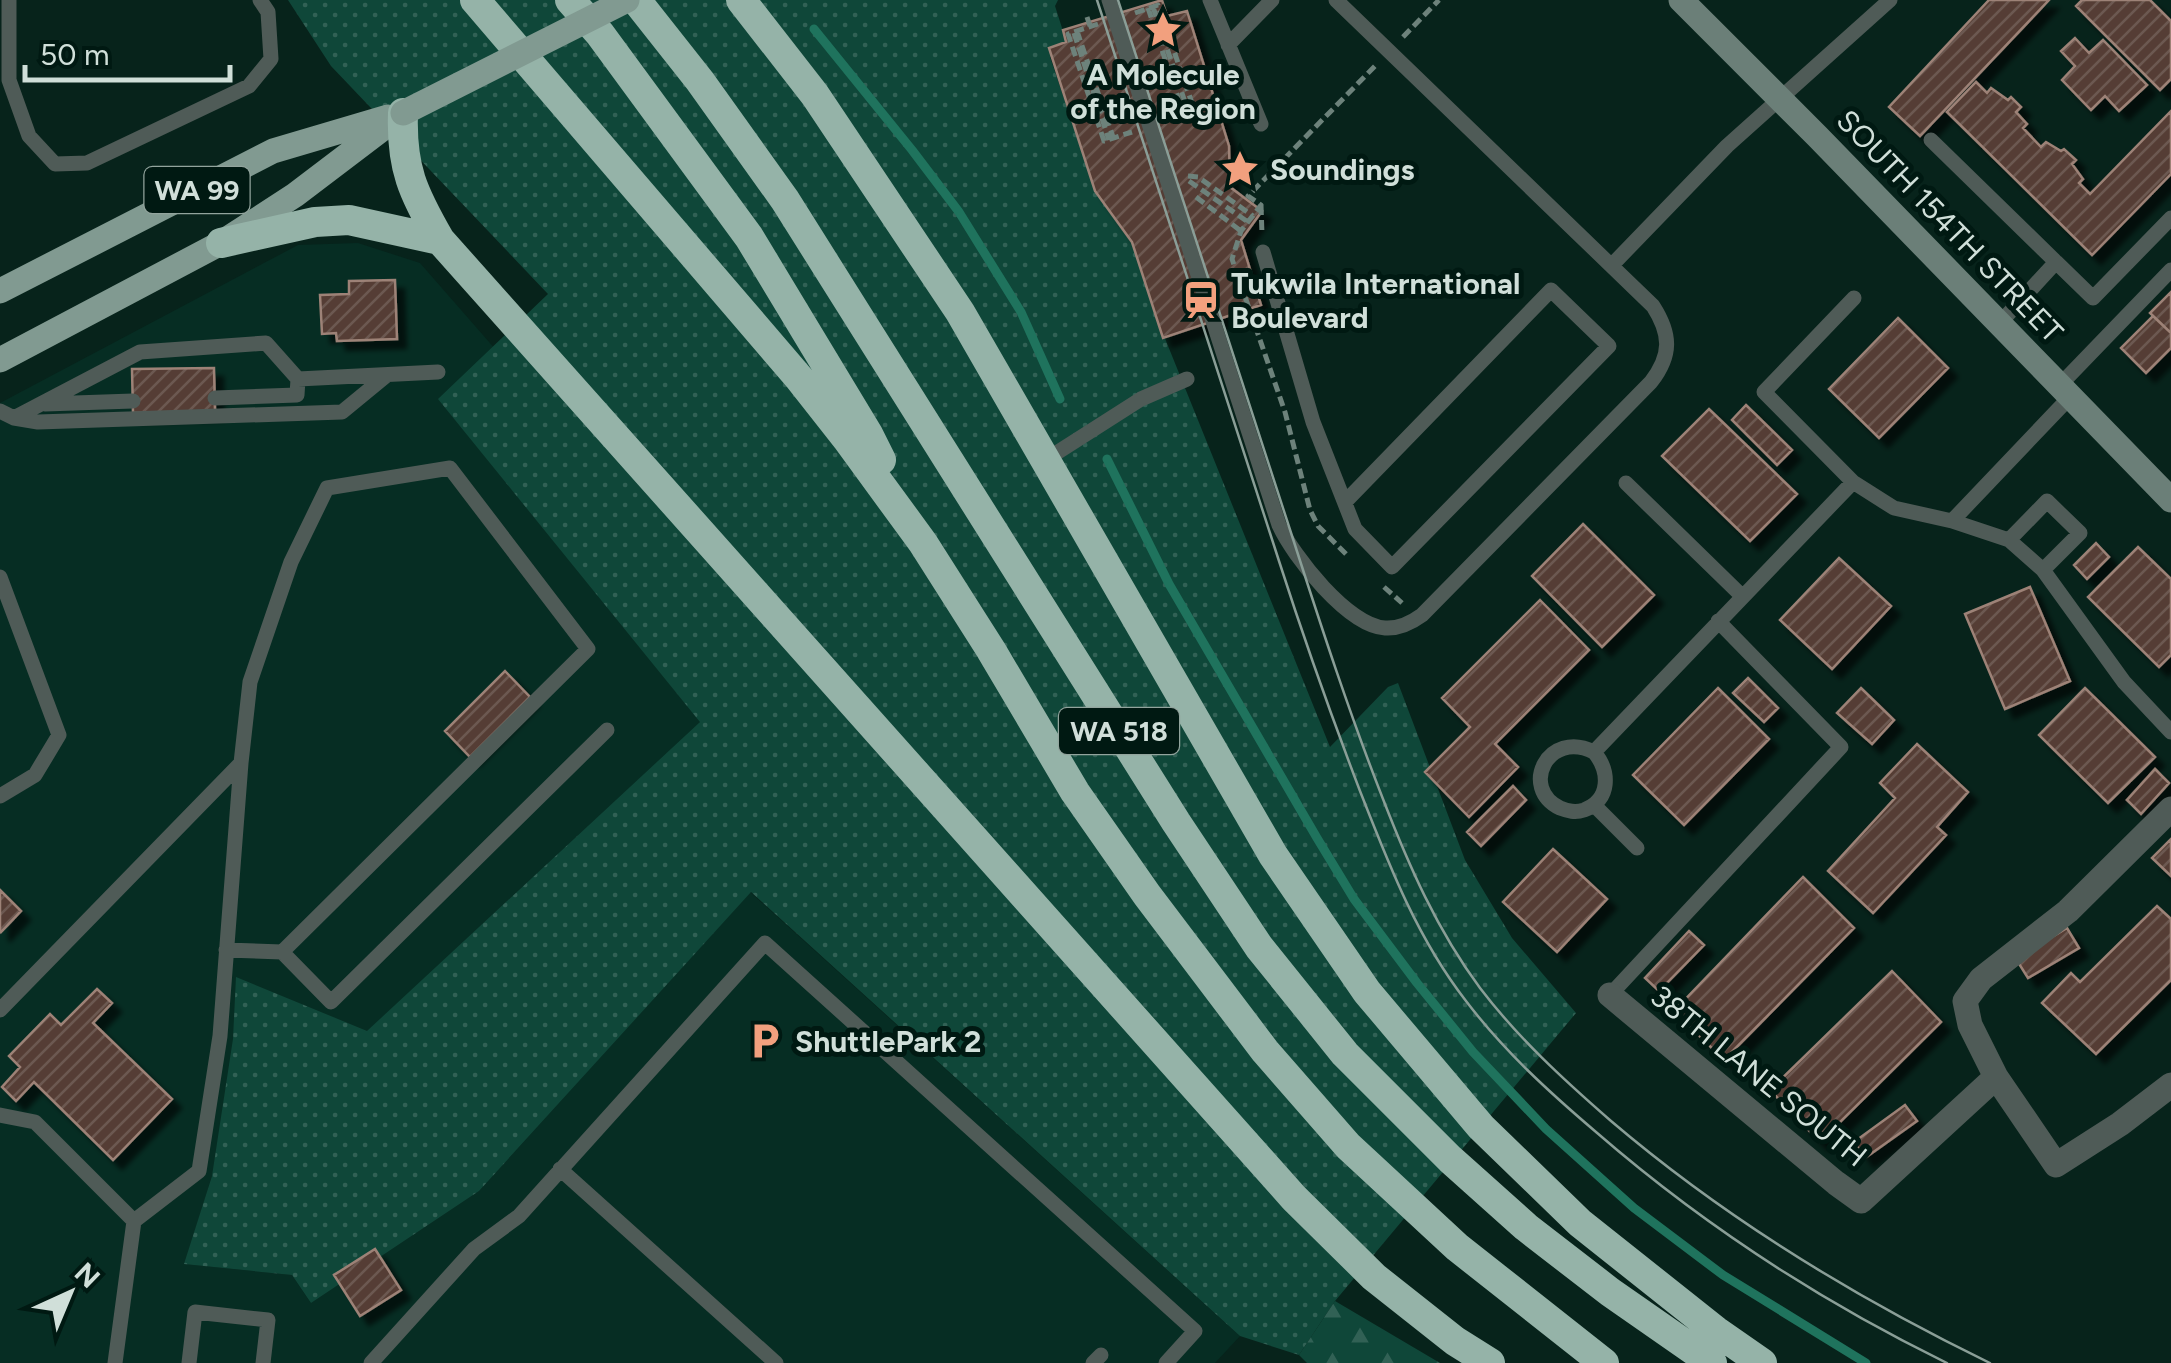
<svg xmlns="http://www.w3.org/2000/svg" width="2171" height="1363" viewBox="0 0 2171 1363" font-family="Figtree,sans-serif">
	<defs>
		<pattern id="grass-dots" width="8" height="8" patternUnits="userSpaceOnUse" patternTransform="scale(2.5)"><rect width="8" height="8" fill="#0f4739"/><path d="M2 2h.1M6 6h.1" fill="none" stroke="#316155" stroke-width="1.8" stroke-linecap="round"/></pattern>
		<pattern id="forest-firs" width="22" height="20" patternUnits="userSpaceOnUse" patternTransform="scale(2.5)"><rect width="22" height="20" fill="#0f4739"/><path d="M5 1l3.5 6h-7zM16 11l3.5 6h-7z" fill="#316155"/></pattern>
		<pattern id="building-hatch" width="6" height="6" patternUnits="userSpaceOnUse" patternTransform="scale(2.5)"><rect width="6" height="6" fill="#553e34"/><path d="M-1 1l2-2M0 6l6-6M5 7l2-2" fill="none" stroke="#6c5951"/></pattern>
		<filter id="shadow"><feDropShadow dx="9" dy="9" stdDeviation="2.5" flood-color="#0009"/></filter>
	</defs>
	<rect width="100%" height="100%" fill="#07231b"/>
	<path fill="#062d23" d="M358 243 420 263 767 660 212 1176 185 1264 292 1275 311 1303 479 1191 750 892 1240 1336 1215 1363H0V403L298 245Z"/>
	<path fill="url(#grass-dots)" d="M288 0H1058L1055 6 1069 50 1050 57 1095 190 1131 240 1164 336 1330 747 1388 687 1398 683 1465 860 1512 938 1576 1013 1335 1301 1299 1355 1240 1336 751 892 479 1191 311 1303 292 1275 184 1264 212 1176 233 1039 236 977 367 1031 700 722 438 399 548 294 331 66Z"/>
	<path fill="url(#forest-firs)" d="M1335 1301 1440 1363H1307L1299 1355Z"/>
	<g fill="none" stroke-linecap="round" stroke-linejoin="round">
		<path stroke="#1f735d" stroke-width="9" d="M814 29 912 150 959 212 1021 312 1060 399
			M1107 459 1169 584 1317 838 1354 899 1417 983 1473 1052 1546 1129 1634 1208 1723 1275 1866 1363"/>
	</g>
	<path fill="url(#building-hatch)" stroke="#9d8277" stroke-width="2.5" filter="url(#shadow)" d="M1162 0 1167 16 1187 11 1229 146 1230 187 1262 211 1241 240 1261 305 1163 338 1132 242 1095 191 1049 48 1066 42 1063 30Z
		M1989 0H2049L1920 136 1889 107Z
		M2082 0H2150L2171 21V79L2160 90 2076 6Z
		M2075 38 2089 53 2103 40 2147 85 2119 111 2105 96 2091 110 2062 80 2075 66 2061 51Z
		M1976 82 1987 93 1991 88 2008 100 2011 97 2021 107 2016 112 2027 124 2023 128 2041 147 2046 142 2061 151 2064 149 2076 160 2072 164 2083 179 2079 183 2090 194 2171 111V174L2092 255 1947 112Z
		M395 280 397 339 337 341 336 333 322 334 320 295 349 294V281Z
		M2171 292V333L2150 313Z
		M2153 316 2171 333V348L2146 373 2121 348Z
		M1898 318 1948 368 1879 438 1829 389Z
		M214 368 215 411 133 413 132 369Z
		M1746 405 1792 450 1777 465 1732 420Z
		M1709 409 1797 494 1750 541 1662 456Z
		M1583 524 1654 595 1602 647 1532 576Z
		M2096 543 2109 557 2087 579 2074 565Z
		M2138 547 2171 579V655L2159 667 2088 597Z
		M1839 558 1891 606 1832 669 1780 620Z
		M2030 587 2070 681 2005 709 1965 614Z
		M1540 600 1589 650 1495 744 1518 767 1469 817 1425 772 1470 727 1442 698Z
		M505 671 530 697 470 757 445 731Z
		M1748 678 1778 708 1764 722 1733 693Z
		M1718 688 1769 739 1684 825 1633 775Z
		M1861 688 1894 720 1872 744 1837 713Z
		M2085 688 2155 757 2108 803 2039 735Z
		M1917 744 1968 792 1937 827 1946 835 1873 913 1828 871 1895 798 1880 783Z
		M2155 769 2169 783 2141 814 2127 800Z
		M1513 786 1526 800 1481 846 1467 832Z
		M2171 839V876L2152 858Z
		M1553 849 1607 899 1557 952 1503 902Z
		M1803 877 1854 928 1724 1060 1674 1011Z
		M0 890 21 911 1 932 0 930Z
		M2157 906 2171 919V980L2096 1054 2042 1003 2071 973 2080 982Z
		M2067 928 2079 948 2028 978 2016 959Z
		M1689 931 1704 945 1659 991 1645 978Z
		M1892 971 1941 1022 1820 1142 1770 1090Z
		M97 989 112 1003 93 1023 172 1099 113 1160 34 1082 16 1101 2 1087 20 1067 9 1056 50 1014 61 1025Z
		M1905 1105 1917 1121 1865 1158 1854 1142Z
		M375 1249 401 1290 360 1316 334 1275Z"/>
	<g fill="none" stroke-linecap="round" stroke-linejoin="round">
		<path stroke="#6d827b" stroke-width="5" stroke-dasharray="10 5" stroke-linecap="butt" d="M1153 7 1187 108
			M1148 8 1182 110
			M1135 13 1158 5 1193 106 1167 115
			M1087 17 1090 26
			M1098 24 1068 34 1104 141 1132 132
			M1077 31 1113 137
			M1074 33 1109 140
			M1403 37 1439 0
			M1188 176 1198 177 1253 216
			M1189 181 1248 222
			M1196 197 1241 231
			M1261 205 1262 234
			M1346 554 1318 526 1310 510 1285 412 1232 259 1241 231 1261 205 1248 196 1375 66
			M1384 587 1402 603"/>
		<path stroke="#4f5b57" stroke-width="15" d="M9 0V80L29 136 55 164 87 163 249 86 271 59 268 12 260 0
			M1109 0 1279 525C1293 556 1348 626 1385 628 1399 629 1411 623 1422 615L1651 382C1672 355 1671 334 1653 306L1336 0
			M1210 0 1261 124
			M1228 45 1272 0
			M1931 140 2056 262 1999 324
			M1263 252 1313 422 1355 529 1392 567 1609 346 1551 290 1345 502
			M2056 262 2093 298 2171 218
			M1612 265 1727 146 1890 0
			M298 379 438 372
			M2060 385 2171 270
			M45 404 133 401
			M0 411 14 418 38 422 342 412 387 375
			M14 418 140 352 266 343 298 379 297 395 215 398
			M1047 459 1141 399 1187 379
			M1853 482 1764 392 1854 298
			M1626 483 1742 596
			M1952 521 2071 396
			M2009 540 2047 501 2080 533 2043 570
			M0 577 59 735 35 775 0 796
			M1594 752C1610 771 1611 800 1584 810 1575 813 1568 811 1560 808 1519 788 1548 729 1594 752L1853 482 1894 508 1952 521 2009 540 2043 570 2124 682 2171 732
			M1594 805 1637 848
			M226 950 282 952
			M1610 995 1841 747 1718 621
			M0 1010 241 763
			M0 1115 35 1122 134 1221 115 1363
			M560 1169 776 1363
			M134 1221 199 1171 220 1036 241 763 250 682 291 562 327 488 450 468 588 649 282 952 331 1002 607 730
			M189 1363 195 1312 268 1320 263 1363
			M371 1363 474 1249 519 1216 765 943 1195 1331 1166 1363
			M1093 1363 1101 1355"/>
		<path stroke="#4f5b57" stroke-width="25" d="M1610 995 1836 1183 1861 1201 1996 1077 1970 1025 1965 1001 1981 979 2068 911 2171 809
			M1996 1077 2056 1165 2120 1124 2171 1085"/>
		<path stroke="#6b7f78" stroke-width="25" d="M1681 0 1817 136 2171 500"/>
		<path stroke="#819a91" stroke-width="25" d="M0 291 273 151 388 117
			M0 360 221 243 295 195 403 113"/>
		<path stroke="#95b3a8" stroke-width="30" d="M475 0 799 378 847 439 923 543 991 650 1075 792 1147 895 1265 1051 1348 1146 1457 1247 1604 1363
			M570 0 600 34 749 237 868 434 881 460
			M636 0 700 81 785 200 1176 822 1259 947 1345 1054 1450 1159 1526 1227 1610 1292 1712 1363
			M741 0 815 95 960 312 1273 855 1367 992 1481 1127 1580 1223 1716 1331 1762 1363
			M403 113C401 168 413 193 440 240L1294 1198 1374 1277 1455 1341 1490 1363
			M221 243 315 222 349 220 440 240"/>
		<path stroke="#8a9e97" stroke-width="2.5" d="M1097 0C1159 187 1218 374 1279 561 1304 639 1331 715 1360 791 1389 865 1417 938 1466 1001 1504 1051 1549 1092 1596 1132 1702 1224 1820 1301 1947 1363
			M1118 0C1177 181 1235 361 1294 542 1322 629 1350 715 1383 799 1409 866 1437 930 1480 988 1518 1038 1564 1080 1611 1121 1726 1219 1854 1297 1990 1363"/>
		<path stroke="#819a91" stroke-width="25" d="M403 113 627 0"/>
	</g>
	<defs>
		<g id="sight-bare" transform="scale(3)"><path d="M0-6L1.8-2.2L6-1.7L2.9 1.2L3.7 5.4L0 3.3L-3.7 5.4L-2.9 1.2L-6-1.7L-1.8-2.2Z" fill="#f2a07e" stroke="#001912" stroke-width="2.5" paint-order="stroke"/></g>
		<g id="station-bare" transform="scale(3)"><path d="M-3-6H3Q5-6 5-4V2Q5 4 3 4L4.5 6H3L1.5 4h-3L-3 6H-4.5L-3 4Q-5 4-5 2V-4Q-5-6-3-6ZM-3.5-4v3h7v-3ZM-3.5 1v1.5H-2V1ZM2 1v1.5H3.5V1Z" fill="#f2a07e" stroke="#001912" stroke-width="2.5" paint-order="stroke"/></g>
		<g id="parking-bare" transform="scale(3)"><path d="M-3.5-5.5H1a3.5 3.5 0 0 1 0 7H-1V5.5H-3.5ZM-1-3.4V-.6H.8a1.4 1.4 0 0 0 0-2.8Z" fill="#f2a07e" stroke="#001912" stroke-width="2.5" paint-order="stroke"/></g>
	</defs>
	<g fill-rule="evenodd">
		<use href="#sight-bare" x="1163" y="30"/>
		<use href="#sight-bare" x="1240" y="169"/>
		<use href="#station-bare" x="1201" y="300"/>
		<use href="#parking-bare" x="765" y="1041"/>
	</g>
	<g text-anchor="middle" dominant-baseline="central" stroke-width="10" stroke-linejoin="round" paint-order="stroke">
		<g fill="#001912" stroke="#92a49d" stroke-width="2.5">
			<rect x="144.5" y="167" width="105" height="46" rx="8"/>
			<rect x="1059" y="708" width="120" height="46" rx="8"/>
		</g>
		<g font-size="28" font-weight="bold" fill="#d0dfd9">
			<text x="197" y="190">WA 99</text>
			<text x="1119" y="731">WA 518</text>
		</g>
		<g font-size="30" font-weight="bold" fill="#d0dfd9" stroke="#001912" text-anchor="start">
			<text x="1163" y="74" text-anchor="middle">A Molecule<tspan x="1163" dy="34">of the Region</tspan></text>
			<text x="1270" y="169">Soundings</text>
			<text x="1231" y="283">Tukwila International<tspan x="1231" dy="34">Boulevard</tspan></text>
			<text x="795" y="1041">ShuttlePark 2</text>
		</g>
		<g font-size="30" fill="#d0dfd9" stroke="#001912">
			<text transform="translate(1950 226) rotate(46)">SOUTH 154TH STREET</text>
			<text transform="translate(1759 1076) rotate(39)">38TH LANE SOUTH</text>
		</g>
	</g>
	<g transform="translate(70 1293) rotate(44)" stroke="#001912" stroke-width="8" paint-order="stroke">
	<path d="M0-8L18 38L0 25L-18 38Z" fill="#d0dfd9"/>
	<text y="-15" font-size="28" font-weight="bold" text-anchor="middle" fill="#d0dfd9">N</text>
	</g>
	<path d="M25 65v15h205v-15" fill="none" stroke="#d0dfd9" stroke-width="5"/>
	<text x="40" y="65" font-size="30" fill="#d0dfd9" stroke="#001912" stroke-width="8" paint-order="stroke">50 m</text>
</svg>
